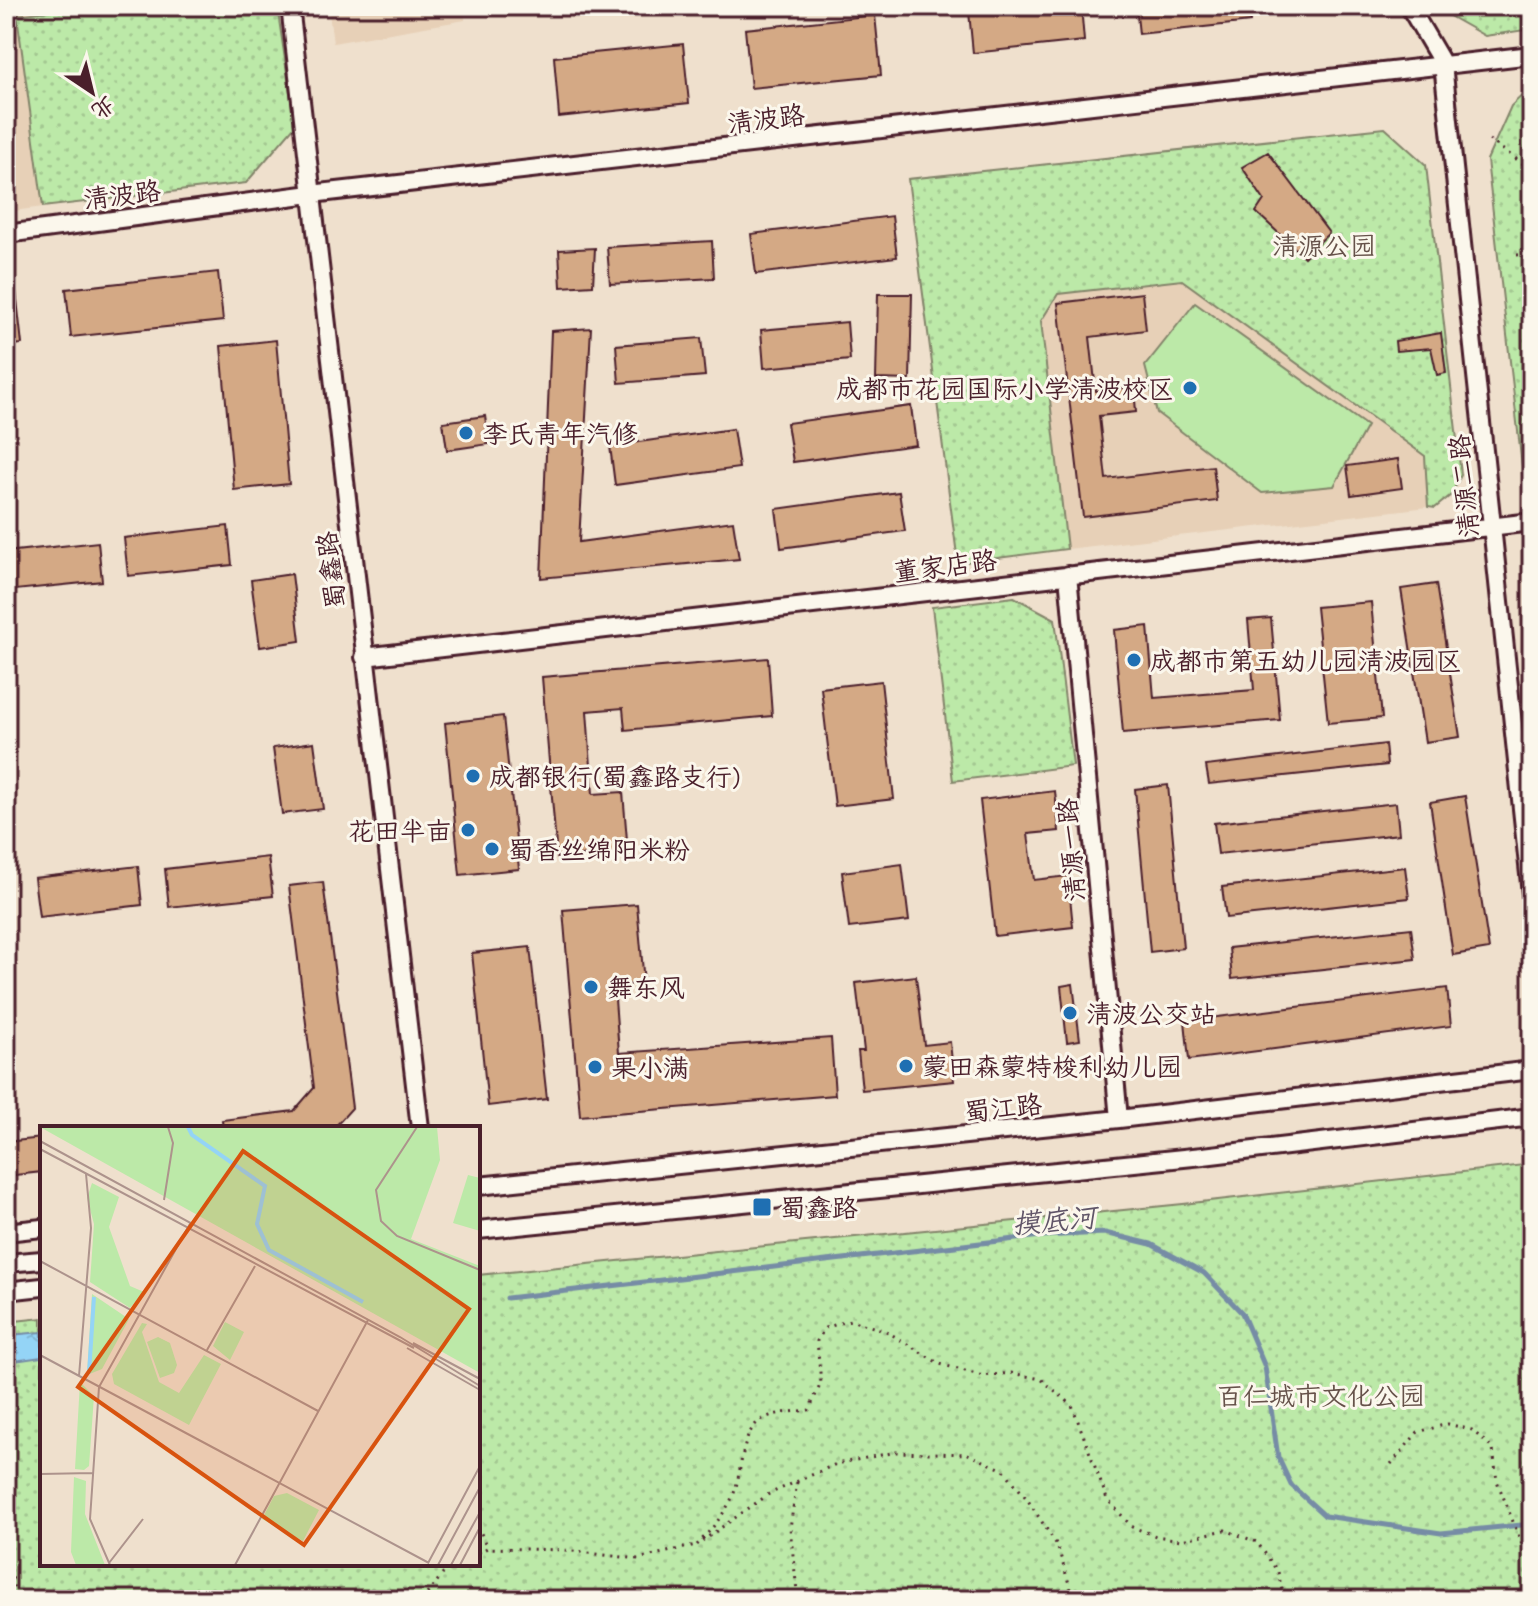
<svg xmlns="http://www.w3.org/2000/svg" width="1538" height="1606" viewBox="0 0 1538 1606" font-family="Mali,'LXGW WenKai TC',sans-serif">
	<defs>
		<pattern id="park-dots" width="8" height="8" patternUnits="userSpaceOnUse" patternTransform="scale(2)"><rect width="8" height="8" fill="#bce9a8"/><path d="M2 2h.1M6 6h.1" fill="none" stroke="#a3c791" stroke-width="1.8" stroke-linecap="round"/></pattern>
		<pattern id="water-ripples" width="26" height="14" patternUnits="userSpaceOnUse" patternTransform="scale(2)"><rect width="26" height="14" fill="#94d4f6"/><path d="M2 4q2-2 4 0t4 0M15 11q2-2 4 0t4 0" fill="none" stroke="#81b6d3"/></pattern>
	</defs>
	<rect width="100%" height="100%" fill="#efe0cd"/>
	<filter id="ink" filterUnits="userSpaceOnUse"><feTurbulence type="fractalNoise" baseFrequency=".0125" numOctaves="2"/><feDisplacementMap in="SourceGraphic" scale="16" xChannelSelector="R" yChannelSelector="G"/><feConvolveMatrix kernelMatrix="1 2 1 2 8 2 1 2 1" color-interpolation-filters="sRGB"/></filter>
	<g filter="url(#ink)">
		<path fill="#e7d0b7" d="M6 6H86L17 15 43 207 6 212Z
			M328 6H464L465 20 333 43Z
			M1182 280 1425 456 1428 507 1067 549 1041 321 1058 294Z"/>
		<path fill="url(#park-dots)" stroke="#83846a" stroke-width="2" d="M86 6H277L295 126 246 183 43 207 17 15Z
			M1437 6H1532V29L1485 36 1439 10Z
			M1532 86V480L1523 475 1487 160 1511 106Z
			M1385 128 1426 165 1461 475 1451 495 1435 508 1428 507 1425 456 1182 280 1058 294 1041 321 1067 549 958 563 908 179Z
			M1014 597 1055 619 1073 766 953 781 932 607Z
			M1532 1164V1600H6V1322L42 1318V1564H478V1275L1183 1204Z"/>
		<path fill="#bce9a8" stroke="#83846a" stroke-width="2" d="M1195 303 1367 426 1334 486 1262 493 1157 413 1145 366Z"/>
		<path fill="url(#water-ripples)" stroke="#768ca5" stroke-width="2" d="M42 1332V1357L14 1361 10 1335Z"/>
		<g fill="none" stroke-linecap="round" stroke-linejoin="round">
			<path stroke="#768ca5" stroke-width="5" d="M507 1298 1041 1236 1105 1233 1151 1244 1204 1273 1242 1313 1265 1367 1278 1457 1291 1485 1325 1516 1441 1533 1532 1524"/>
		</g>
		<path fill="#d4a985" stroke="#4a1f2b" stroke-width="2" d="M1025 6H1081L1084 41 973 53 969 12Z
			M1136 6H1249L1250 22 1139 34Z
			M875 15 881 75 751 88 745 29Z
			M683 44 689 103 559 117 554 57Z
			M1268 152 1329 233 1304 257 1256 212 1264 200 1242 167Z
			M892 216 897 257 756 274 751 234Z
			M712 241 714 278 610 284 607 247Z
			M595 248 593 285 561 287 559 250Z
			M218 272 223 321 71 337 66 289Z
			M6 282H15L22 344 6 346Z
			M1142 293 1146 330 1090 337 1096 391 1134 387 1136 412 1099 416 1106 479 1213 466 1217 501 1083 517 1058 303Z
			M878 294H912L910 380 876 379Z
			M847 322 850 360 764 368 761 330Z
			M591 328 579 542 733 521 739 559 541 578 551 331Z
			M1441 333 1446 373 1437 375 1431 348 1396 351 1395 341Z
			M701 338 705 376 619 383 616 345Z
			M276 340 289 484 234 490 221 346Z
			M911 406 916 445 793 462 787 423Z
			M485 416 489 444 447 450 443 422Z
			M733 429 739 468 615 485 610 446Z
			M1398 459 1402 488 1351 495 1347 466Z
			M899 492 905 531 781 548 776 509Z
			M228 526 232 565 128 576 124 538Z
			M98 542 102 581 6 591V552Z
			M292 574 300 641 260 647 251 580Z
			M1436 584 1460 737 1425 742 1401 589Z
			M1371 602 1382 718 1328 723 1316 607Z
			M1271 618 1280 720 1123 733 1114 630 1148 626 1154 698 1254 690 1248 620Z
			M768 658 772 716 625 730 623 708 587 711 593 794 623 792 628 852 557 858 542 677Z
			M881 681 894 799 835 806 821 688Z
			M503 716 519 869 460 875 445 723Z
			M314 742 323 809 282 814 273 748Z
			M1385 744 1387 765 1209 784 1206 766Z
			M1168 785 1183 948 1150 952 1135 789Z
			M1055 791 1059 831 1028 834 1034 880 1068 876 1073 927 995 936 980 800Z
			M1465 796 1489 949 1453 955 1430 802Z
			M1396 803 1399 834 1218 854 1214 823Z
			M268 857 273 896 169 907 165 869Z
			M902 864 909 921 849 928 842 872Z
			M138 866 142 905 39 917 34 878Z
			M1405 867 1409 898 1226 918 1222 887Z
			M323 882 352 1108 334 1128H223L222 1120 294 1111 314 1088 289 886Z
			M637 904 644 983 614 986 619 1053 831 1038 835 1095 580 1116 563 910Z
			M1411 928 1415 959 1232 979 1229 948Z
			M530 947 547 1099 488 1106 472 953Z
			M916 976 924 1045 950 1042 954 1081 862 1090 858 1051H864L856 983Z
			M1073 984 1080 1040 1067 1042 1061 986Z
			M1447 988 1451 1026 1189 1060 1185 1021Z
			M42 1138V1172L6 1176V1142Z"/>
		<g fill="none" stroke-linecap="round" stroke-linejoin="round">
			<g stroke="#4a1f2b" stroke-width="22">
				<path id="minor" d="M290 6 420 1128
					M1409 6 1443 64 1532 903
					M6 234 311 194 1532 55
					M1068 575 1119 1119
					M364 657 1532 522
					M478 1186 1119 1119 1532 1070
					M478 1230 1203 1156 1532 1117
					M6 1232 42 1228
					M6 1263 42 1260
					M6 1291 42 1287"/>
			</g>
			<path stroke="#4a1f2b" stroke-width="3" stroke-dasharray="2 6" stroke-linecap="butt" d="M1489 140 1532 170
				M1517 255 1532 254
				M1391 1464 1418 1432 1448 1424 1472 1430 1493 1449 1497 1481 1532 1570
				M797 1482 790 1528 798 1600
				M478 1526 487 1548
				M6 1538 16 1600
				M702 1541 769 1494 836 1464 896 1452 968 1454 1004 1470 1027 1499 1057 1545 1071 1590 1080 1600
				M697 1545C710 1531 722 1517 731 1500 743 1478 739 1433 761 1420 775 1412 794 1412 809 1410L821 1383 817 1341 825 1328 850 1320 886 1331 940 1364 983 1376 1011 1373 1041 1379 1072 1405 1107 1499 1132 1527 1156 1536 1181 1540 1225 1530 1257 1542 1278 1572 1284 1600
				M478 1553 487 1548 564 1550 638 1559 696 1545
				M422 1600 443 1574 459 1564"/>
			<use href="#minor" stroke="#fbf7ec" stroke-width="16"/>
		</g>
	</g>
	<g fill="#1f6fb2" stroke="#fbf7ec" stroke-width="3">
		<circle cx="1190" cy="388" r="8"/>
		<circle cx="466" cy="433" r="8"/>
		<circle cx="1134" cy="660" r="8"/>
		<circle cx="473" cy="776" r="8"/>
		<circle cx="468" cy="830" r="8"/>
		<circle cx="492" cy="849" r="8"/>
		<circle cx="591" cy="987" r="8"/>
		<circle cx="1070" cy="1013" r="8"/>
		<circle cx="906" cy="1066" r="8"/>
		<circle cx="595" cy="1067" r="8"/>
		<rect x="752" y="1197" width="20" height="20" rx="4"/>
	</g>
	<g text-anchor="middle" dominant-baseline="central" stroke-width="6" stroke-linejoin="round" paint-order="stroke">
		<g font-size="26" fill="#4a1f2b" stroke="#fbf7ec">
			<text transform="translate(766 118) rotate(-7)">清波路</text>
			<text transform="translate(122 194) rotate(-7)">清波路</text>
			<text transform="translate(1463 486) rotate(-96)">清源二路</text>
			<text transform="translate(945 565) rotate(-7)">董家店路</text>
			<text transform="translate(330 570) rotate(-97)">蜀鑫路</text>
			<text transform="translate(1070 850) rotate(-95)">清源一路</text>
			<text transform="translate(1003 1107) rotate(-6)">蜀江路</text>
		</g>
		<g font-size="26" fill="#66524a" stroke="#fbf7ec">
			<text x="1324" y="245">清源公园</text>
			<text x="1321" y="1395">百仁城市文化公园</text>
		</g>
		<g font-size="26" fill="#4a1f2b" stroke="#fbf7ec" text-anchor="start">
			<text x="1174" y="388" text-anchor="end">成都市花园国际小学清波校区</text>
			<text x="482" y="433">李氏青年汽修</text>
			<text x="1150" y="660">成都市第五幼儿园清波园区</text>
			<text x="489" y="776">成都银行(蜀鑫路支行)</text>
			<text x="452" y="830" text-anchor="end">花田半亩</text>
			<text x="508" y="849">蜀香丝绵阳米粉</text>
			<text x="607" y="987">舞东风</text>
			<text x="1086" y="1013">清波公交站</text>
			<text x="922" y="1066">蒙田森蒙特梭利幼儿园</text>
			<text x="611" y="1067">果小满</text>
			<text x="780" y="1207">蜀鑫路</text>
		</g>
		<g font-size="28" font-style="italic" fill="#605568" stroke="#fbf7ec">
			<text transform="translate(1054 1219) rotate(-5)">摸底河</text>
		</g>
	</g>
	<g transform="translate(40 1126)">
		<rect width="440" height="440" fill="#efe0cd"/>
		<path d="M0 1H397L400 34 371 113 440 140V247ZM428 49 440 52V105L413 97ZM52 57 79 71 69 101 90 160 104 166 90 182 50 156 54 98 47 72ZM52 168 89 193 62 243 47 249ZM185 196 204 206 190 234 173 220ZM102 197 107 198 102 206 119 256 139 267 164 229 181 238 149 299 74 258 72 248ZM40 256 54 270 49 340 44 344 35 343ZM34 351 46 355 45 388 65 439H36L31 426ZM247 367 279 384 263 415 222 393 234 370Z" fill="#bce9a8"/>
		<path d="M118 211 130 217 137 239 134 247 120 252 107 216Z" fill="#bce9a8"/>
		<path fill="none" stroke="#94d4f6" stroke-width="4" d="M148 1 152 9 225 60 217 98 229 124 323 176M49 247 54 171"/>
		<path fill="none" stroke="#ad938c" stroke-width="2" d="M377 1 336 64 341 95 357 110 440 144M0 15 360 211 440 260M0 23 374 222M124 74 133 17 128 1M0 135 278 285M373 217 440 253M367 222 440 264M167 224 215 140M0 229 389 437M39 250 51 102 46 48M0 348 53 347M69 437 103 393M70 439 50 393 59 261 151 96M195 439 328 194M387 439 440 340M398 439 440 361M411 439 440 386M420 439 440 401"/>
		<path fill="#d8530f" fill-opacity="0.15" stroke="#d8530f" stroke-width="4" d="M203 25 429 183 264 419 38 261Z"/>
		<rect width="440" height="440" fill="none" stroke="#4a1f2b" stroke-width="4"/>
	</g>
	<rect width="1538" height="1606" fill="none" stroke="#fbf7ec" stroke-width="32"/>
	<rect x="16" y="16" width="1506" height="1574" fill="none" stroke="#4a1f2b" stroke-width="3" filter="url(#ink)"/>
	<g transform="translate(92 92) rotate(145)" stroke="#fbf7ec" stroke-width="6" paint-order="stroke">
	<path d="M0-6L14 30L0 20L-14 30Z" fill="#4a1f2b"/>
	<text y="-12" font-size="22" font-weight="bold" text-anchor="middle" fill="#4a1f2b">北</text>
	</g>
</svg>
